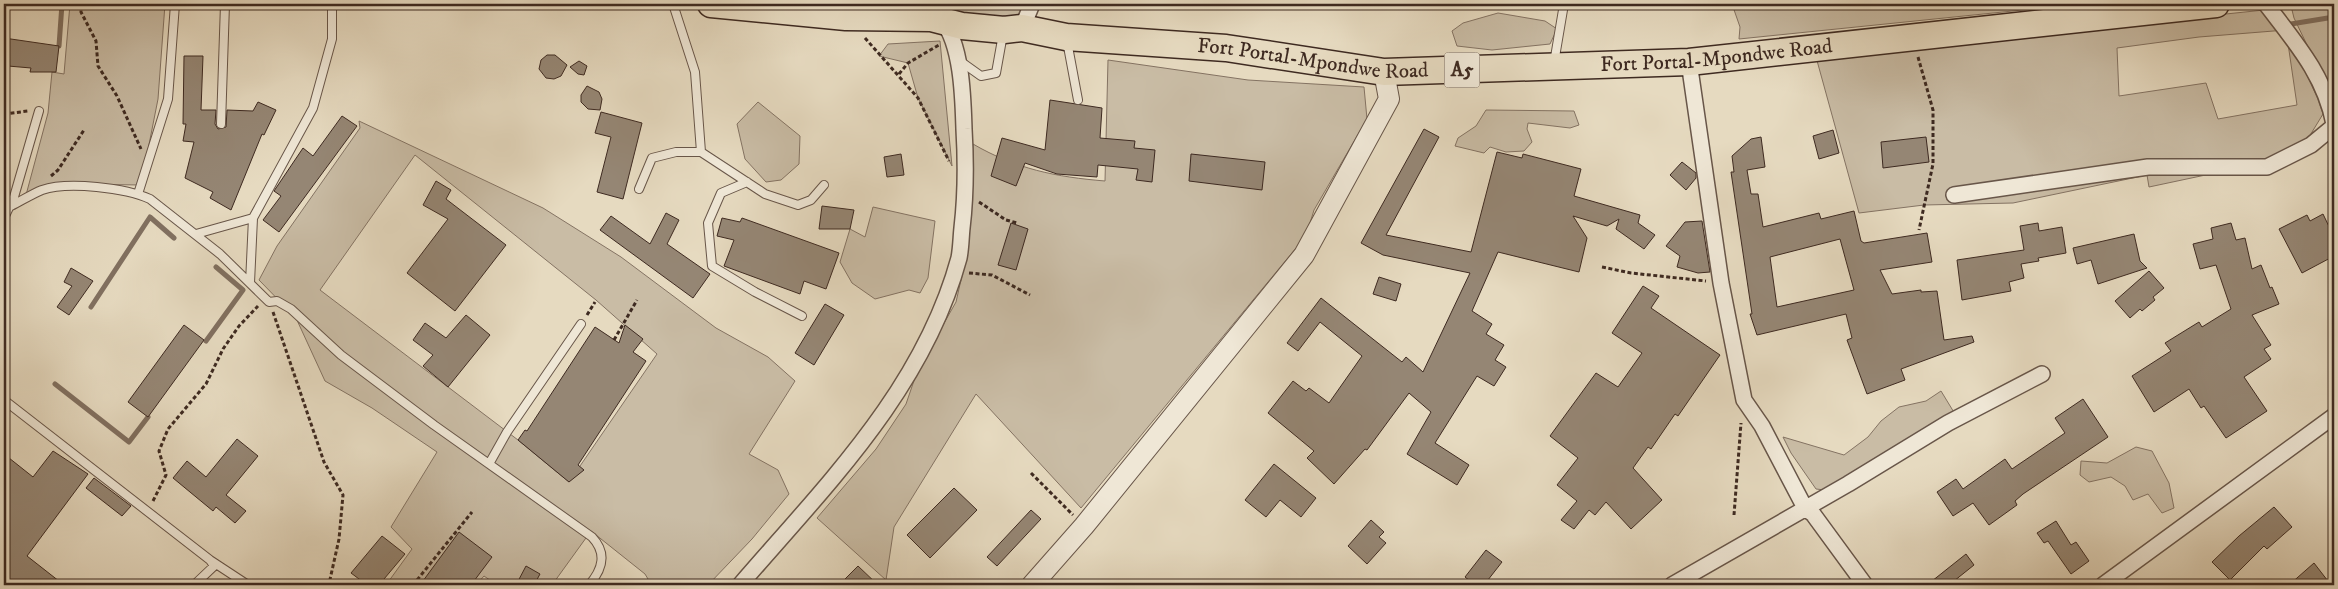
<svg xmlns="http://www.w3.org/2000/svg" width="2338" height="589" viewBox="0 0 2338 589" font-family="'IM FELL DW Pica',serif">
	<rect width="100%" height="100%" fill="#e6dac0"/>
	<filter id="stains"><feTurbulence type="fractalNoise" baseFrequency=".004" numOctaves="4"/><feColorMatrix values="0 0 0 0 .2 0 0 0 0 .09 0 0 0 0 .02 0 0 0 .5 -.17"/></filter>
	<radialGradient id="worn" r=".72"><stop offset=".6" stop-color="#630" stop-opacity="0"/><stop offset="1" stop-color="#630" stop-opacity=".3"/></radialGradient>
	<path fill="#c9bca5" stroke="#847363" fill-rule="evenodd" d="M70 4H165L158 99 141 185 73 184 26 195 48 113 52 72 64 74Z
		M937 4H1036L1032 16 944 19Z
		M1732 4H2081L1739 39 1740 27Z
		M2297 4H2334V101L2294 18 2292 10Z
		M2264 10 2286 30 2317 97 2323 114 2309 137 2262 163 2149 187 2147 175 2013 203 1924 205 1859 213 1816 57ZM2286 30 2297 105 2218 119 2206 83 2119 96 2117 48 2199 37Z
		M1498 13 1545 21 1557 29 1550 44 1492 50 1457 46 1452 31 1463 23Z
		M940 41 952 166 918 98 908 63 879 56 888 44Z
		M1108 60 1248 80 1364 87 1367 119 1314 210 1306 236 1081 508 976 394 894 527 886 580 817 518 876 449 906 404 918 369 956 302 968 249 973 144C1016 169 1056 177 1105 181Z
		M758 102 800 136 799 164 781 180 766 182 745 159 737 124Z
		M1486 110 1574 111 1579 125 1570 128 1528 123 1527 129 1532 142 1524 151 1506 152 1490 147 1484 153 1455 146 1458 138 1476 126Z
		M359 121 543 208 621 257 716 328 768 357 795 381 749 454 778 470 789 494 752 539 708 585H644L648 579 645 574 591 531 552 585H497L484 576 476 585H386L412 549 391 527 437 452 372 408 325 381 296 318 259 280 277 246 360 128ZM415 155 596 300 657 354 569 482 518 440 320 290Z
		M873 207 935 221 928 278 920 293 909 290 875 299 852 283 840 262 850 229 865 237Z
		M1941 391 1955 414 1834 491 1816 489 1791 453 1783 437 1844 455 1868 437 1881 421 1899 407 1926 401Z
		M2136 447 2152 451 2169 483 2174 508 2162 513 2148 494 2133 500 2125 486 2111 477 2089 482 2080 475 2081 461 2107 463Z"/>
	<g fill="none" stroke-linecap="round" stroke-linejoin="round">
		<path stroke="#817060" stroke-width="5" d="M2291 24 2334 17
			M59 46 62 4
			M91 307 150 217 174 238
			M206 341 243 290 216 267
			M55 384 129 442 148 417"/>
	</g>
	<path fill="#958674" stroke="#3e2a21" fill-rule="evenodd" d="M4 38 59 46 56 72H30L31 68 8 66 9 58H4Z
		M547 55H555L567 65 561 76 554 79 546 78 539 69 541 60Z
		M184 56H203L201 110H216L215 124 218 129 226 127 227 110 253 111 258 102 276 110 264 135 262 134 231 210 210 198 213 192 185 178 194 142 183 141 186 124H183Z
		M579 61 587 66 584 75 578 74 570 67Z
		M587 86 599 92 602 99 600 110 588 109 581 102V95Z
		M1050 100 1102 108 1100 138 1135 141 1134 148 1155 150 1152 182 1136 180 1138 169 1098 165 1097 177 1057 174 1025 163 1016 186 991 176 1002 138 1045 150Z
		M601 112 642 123 623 199 597 192 611 137 595 133Z
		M342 116 357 126 279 232 263 220 281 196 274 191 303 148 313 156Z
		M1424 129 1439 137 1386 235 1471 252 1497 152 1522 158 1523 154 1581 169 1574 196 1640 215 1638 223 1655 235 1644 249 1616 229 1619 219 1607 226 1573 216 1587 238 1579 272 1498 252 1472 311 1492 324 1486 334 1504 345 1495 360 1506 367 1494 386 1477 376 1435 443 1469 465 1457 485 1407 454 1431 412 1409 393 1367 450 1365 449 1334 484 1307 458 1314 451 1268 413 1293 381 1306 391 1309 388 1329 403 1362 356 1320 322 1298 351 1287 343 1321 298 1402 362 1406 357 1423 372 1470 273 1383 255 1361 243Z
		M1833 130 1839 153 1819 159 1813 136Z
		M1761 137 1765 167 1747 170 1751 194H1758L1763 227 1819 213 1821 219 1854 211 1861 241 1864 243 1927 233 1932 262 1880 270 1892 294 1921 290V292L1937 291 1944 340 1972 336 1974 342 1901 369 1905 380 1867 394 1847 340 1852 338 1846 314 1757 335 1750 314H1752L1731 172H1734L1732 156 1751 139ZM1840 239 1854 290 1777 307 1770 257Z
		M1926 137 1929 162 1883 168 1881 142Z
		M901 154 904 175 887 177 884 157Z
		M1191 154 1265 162 1262 190 1189 181Z
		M1682 162 1696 173V178L1686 190 1670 175Z
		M436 181 451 190 446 199 506 245 455 311 407 273 448 219 423 205Z
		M822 206 854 210 850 229H819Z
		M666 213 679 220 667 244 710 274 693 298 600 230 611 216 650 244Z
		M2323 214 2334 237V256L2302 273 2279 229 2307 215 2310 221Z
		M722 218 740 222 742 218 839 253 826 289 804 281 800 294 724 266 734 240 717 236Z
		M1702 221 1710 272 1698 273 1677 267 1680 256 1666 246 1685 222Z
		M1011 223 1028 229 1016 270 998 265Z
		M2038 223 2039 231 2062 227 2066 253 2038 258 2039 261 2021 264 2024 278 2009 282 2011 291 1962 300 1957 260 2024 250 2020 226Z
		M2231 223 2236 240 2245 238 2252 269 2261 265 2270 288 2272 287 2279 304 2252 315 2271 345 2264 349 2271 359 2244 377 2267 411 2226 438 2204 406 2201 408 2189 389 2154 412 2132 376 2171 351 2165 343 2199 322 2202 327 2231 309 2216 265 2200 269 2193 244 2213 239 2211 228Z
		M2134 234 2140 261 2147 268 2098 284 2091 260 2077 264 2073 248Z
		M71 268 93 281 69 315 57 307 72 286 64 282Z
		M2149 271 2164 288 2153 297 2155 300 2142 311 2140 309 2130 318 2115 301Z
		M1379 277 1401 284 1396 301 1373 294Z
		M1643 286 1659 296 1651 308 1720 355 1678 416 1675 414 1651 449 1648 447 1633 468 1662 500 1631 529 1606 502 1595 515 1589 510 1574 529 1561 520 1577 501 1557 485 1578 458 1550 436 1596 373 1618 387 1642 353 1612 333Z
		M825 304 844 315 814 365 795 353Z
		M466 315 490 335 448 387 423 366 433 355 413 340 425 323 446 338Z
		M184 325 204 340 148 417 128 402Z
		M625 325 643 339 633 352 646 361 578 465 584 470 569 482 518 440 525 430 527 431 595 327 619 343Z
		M2083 399 2108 437 2023 494 2015 501 2017 505 1989 525 1973 503 1953 516 1937 492 1956 479 1963 489 2005 459 2012 469 2065 433 2055 418Z
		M237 439 258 456 226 495 246 511 235 523 216 507 213 511 173 478 187 461 206 477Z
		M53 451 88 474 27 556 64 585H4V454L33 477Z
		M1274 464 1316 498 1301 517 1280 500 1266 517 1245 500Z
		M94 478 131 506 122 516 86 488Z
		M954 488 977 510 930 558 907 535Z
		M2274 507 2292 527 2267 549 2264 546 2230 580 2212 562 2239 536Z
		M1031 510 1041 519 997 566 987 557Z
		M1371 520 1384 532 1379 537 1386 543 1367 564 1348 546Z
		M2056 521 2071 545 2076 542 2089 561 2071 574 2048 541 2044 543 2037 533Z
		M459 532 492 557 471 585H420Z
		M382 536 405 554 379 585H367L351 573Z
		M1486 550 1502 562 1484 585H1475L1465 577Z
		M1966 554 1974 565 1949 585H1927Z
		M2314 563 2331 585H2289Z
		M526 566 540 574 534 585H516Z
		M858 566 878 585H839Z"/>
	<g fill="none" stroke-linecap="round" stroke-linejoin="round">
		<g stroke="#685649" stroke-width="10">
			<path id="service" d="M673 4 695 72 701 152
				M1067 41 1078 100
				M960 61 981 76 996 73 1003 34
				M1554 63 1564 4
				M221 124 225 4
				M747 182 721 193 708 223 712 266 755 292 802 316
				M639 189 652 158 676 152H701L765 194 798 205 811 200 824 185
				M138 194 168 99 175 4
				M11 206C21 201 32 194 42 190 68 181 126 188 150 199L220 254 269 302 277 301 291 309 341 355 434 425 592 537C607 553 603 569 589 585
				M4 218 14 197 39 111
				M196 234 253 218
				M250 283 253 218 313 108 332 39V4
				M4 400 210 560 248 585
				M489 464 507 432 581 324
				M194 585 214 566 210 560"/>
		</g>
		<g stroke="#685649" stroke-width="18">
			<path id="minor" d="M2266 4C2295 42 2325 76 2334 124
				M1022 28 1032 4
				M1689 62 1721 283 1744 400 1762 426 1805 508 1813 514 1865 585
				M1954 195 2148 167H2267L2311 145 2334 126
				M740 585C826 485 923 390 959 258 961 248 961 237 962 228 966 194 966 163 964 129 963 98 962 45 942 20
				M1672 585 1848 484 1948 423 2042 374
				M2103 585 2334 416"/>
		</g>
		<g stroke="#685649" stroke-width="22">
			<path id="tertiary" d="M1032 585 1084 526 1304 255 1389 99 1384 72"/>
		</g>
		<g stroke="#3e2a21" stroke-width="29">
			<g id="trunk">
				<path id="s1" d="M711 4 846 17 931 18 962 26 1004 30 1022 28 1066 37 1226 48 1384 72 1689 62 2216 4"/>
			</g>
		</g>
		<path stroke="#3e2a21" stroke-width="3" stroke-dasharray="4 2.5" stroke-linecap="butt" d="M81 4V12L96 41 98 66 117 96 141 149
			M865 38 918 98 949 161
			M1918 57 1933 110V164L1919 230
			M899 74 908 63 939 45
			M4 114 28 111
			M51 176 58 170 84 130
			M979 202 1006 220 1017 223
			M1602 267 1631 273 1706 281
			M969 273 992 275 1030 295
			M273 312 324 462 343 495 339 539 329 584 326 585
			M587 315 595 302
			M614 340 637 300
			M1031 473 1073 515
			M153 501 166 475 159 451 168 429 206 384 223 349 239 326 258 306
			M1734 515 1741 423
			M413 585 472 512"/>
		<use href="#service" stroke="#efe7d6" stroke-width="8"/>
		<use href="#minor" stroke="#efe7d6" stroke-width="15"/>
		<use href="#tertiary" stroke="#efe7d6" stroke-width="20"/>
		<use href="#trunk" stroke="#e6dac0" stroke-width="26"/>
	</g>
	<g text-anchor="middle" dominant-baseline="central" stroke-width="4" stroke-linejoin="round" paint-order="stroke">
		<rect fill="#efe7d6" stroke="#736357" stroke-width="1" x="1444.5" y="52.5" width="35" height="35" rx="4"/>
		<g font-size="20" font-weight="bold" fill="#3e2a21">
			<text x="1462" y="70">A5</text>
		</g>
		<g font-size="21" fill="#3e2a21" stroke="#efe7d6">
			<text stroke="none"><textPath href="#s1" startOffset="1011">Fort Portal-Mpondwe Road</textPath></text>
			<text stroke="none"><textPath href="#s1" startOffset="606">Fort Portal-Mpondwe Road</textPath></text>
		</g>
	</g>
	<rect width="2338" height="589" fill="none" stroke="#e6dac0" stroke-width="20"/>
	<rect x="5" y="5" width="2328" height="579" fill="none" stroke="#3e2a21" stroke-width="2.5"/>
	<rect x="10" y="10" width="2318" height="569" fill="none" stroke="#3e2a21"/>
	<rect width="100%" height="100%" filter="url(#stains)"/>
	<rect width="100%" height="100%" fill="url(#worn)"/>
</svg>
